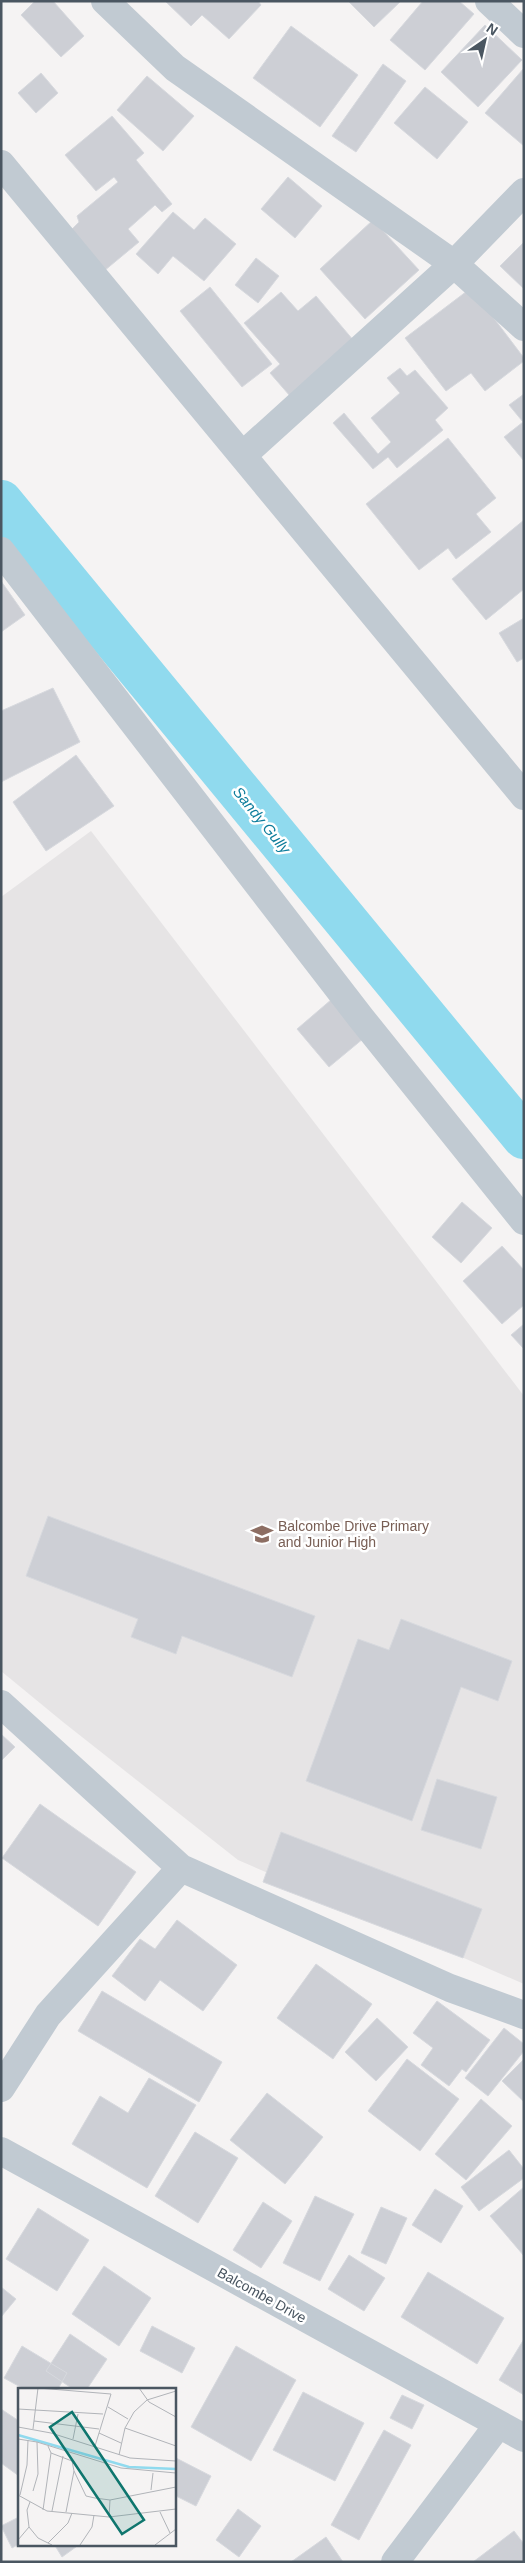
<svg xmlns="http://www.w3.org/2000/svg" width="525" height="2563" viewBox="0 0 525 2563" font-family="Helvetica,sans-serif">
	<rect width="100%" height="100%" fill="#f5f3f3"/>
	<path fill="#e6e4e5" d="M91 831 524 1396V1984L238 1860 63 1722 1 1671V897Z"/>
	<g fill="none" stroke-linecap="round" stroke-linejoin="round">
		<path stroke="#90daee" stroke-width="44" d="M1 502 524 1137"/>
	</g>
	<path fill="#cdcfd5" stroke="#d7d9de" d="M35 1H53L84 36 61 57 21 15Z
		M165 1H258L261 5 229 39 202 15 191 26Z
		M348 1H401L374 27Z
		M423 1H459L474 14 425 70 390 40Z
		M485 25 522 60 478 107 441 72Z
		M291 26 358 75 320 127 253 78Z
		M383 64 406 81 356 152 332 136Z
		M524 68V146L485 113Z
		M41 73 58 93 36 113 18 93Z
		M147 76 194 116 163 151 117 110Z
		M425 87 468 122 437 159 394 123Z
		M112 116 144 153 136 160 172 204 162 212 155 205 128 229 139 242 104 271 70 231 79 222 77 216 118 182 114 177 96 191 65 155Z
		M288 177 322 206 295 238 261 209Z
		M173 212 194 230 205 218 236 244 204 281 173 256 158 274 136 254Z
		M373 220 419 270 365 319 320 269Z
		M524 242V289L500 266Z
		M256 258 279 276 258 303 235 285Z
		M210 287 272 364 242 387 180 311Z
		M471 288 524 358V361L485 391 471 373 446 391 405 338Z
		M281 292 298 311 316 296 354 341 290 396 270 373 280 364 244 323Z
		M400 368 407 376 415 370 448 408 435 420 443 430 397 468 388 457 373 469 333 423 344 413 378 454 391 442 371 418 400 393 387 378Z
		M524 394V461L504 437 523 422 509 405Z
		M448 438 496 498 476 514 491 532 456 559 448 548 419 570 366 504Z
		M524 520V589L486 620 452 579Z
		M1 581 25 615 1 632Z
		M524 618V658L517 662 499 633Z
		M53 688 80 742 1 782V711Z
		M76 755 114 806 46 851 13 802Z
		M332 999 364 1038 329 1067 297 1029Z
		M462 1202 492 1228 461 1263 432 1237Z
		M502 1246 524 1270V1305L502 1324 463 1281Z
		M524 1324V1349L511 1335Z
		M48 1516 315 1616 292 1677 182 1636 176 1654 131 1637 138 1619 26 1576Z
		M401 1619 512 1661 498 1701 461 1687 412 1821 306 1781 358 1639 389 1650Z
		M1 1734 15 1747 1 1761Z
		M437 1779 497 1797 481 1849 421 1830Z
		M40 1804 136 1872 98 1926 2 1858Z
		M281 1832 482 1909 463 1958 263 1882Z
		M177 1920 237 1965 203 2011 160 1980 145 2001 112 1976 140 1939 155 1949Z
		M316 1964 372 2004 333 2059 277 2018Z
		M102 1991 222 2062 199 2102 78 2031Z
		M437 2001 490 2040 466 2072 462 2069 449 2086 421 2065 433 2048 413 2033Z
		M377 2018 408 2047 376 2081 345 2052Z
		M504 2028 524 2044V2051L488 2096 465 2078Z
		M407 2059 459 2099 420 2151 368 2111Z
		M524 2059V2102L502 2081Z
		M149 2078 196 2105 147 2188 72 2144 100 2096 128 2113Z
		M267 2093 323 2137 285 2184 230 2140Z
		M481 2099 512 2126 466 2180 435 2154Z
		M195 2132 238 2158 198 2223 155 2196Z
		M509 2150 524 2169V2178L479 2211 461 2187Z
		M524 2187V2256L490 2216Z
		M435 2189 463 2206 441 2243 412 2225Z
		M315 2196 354 2214 320 2281 283 2263Z
		M263 2202 292 2221 261 2268 233 2250Z
		M381 2207 407 2218 386 2264 361 2253Z
		M38 2208 89 2240 57 2291 6 2259Z
		M349 2255 385 2278 364 2311 328 2289Z
		M104 2266 151 2298 119 2346 72 2314Z
		M428 2272 504 2318 477 2364 401 2317Z
		M1 2287 16 2299 1 2317Z
		M152 2326 195 2348 182 2373 140 2351Z
		M70 2334 107 2359 87 2389H73L46 2371Z
		M524 2339V2395L499 2380Z
		M22 2346 67 2373 58 2389H24L4 2378Z
		M236 2346 296 2380 251 2461 191 2427Z
		M303 2392 364 2423 335 2481 273 2450Z
		M402 2395 424 2405 412 2429 390 2418Z
		M1 2409 19 2421V2476L1 2463Z
		M384 2430 411 2445 359 2540 331 2525Z
		M174 2457 211 2476 196 2506 174 2495Z
		M238 2509 261 2526 239 2557 216 2540Z
		M19 2517V2544L12 2548 1 2526Z
		M514 2531 524 2544V2562H473Z
		M326 2537 343 2562H291Z
		M54 2544H80L62 2557Z"/>
	<g fill="none" stroke-linecap="round" stroke-linejoin="round">
		<path stroke="#c1cad2" stroke-width="28" d="M105 1 175 68 454 264 524 327
			M489 1 524 34
			M1 164 524 796
			M243 455 454 264 524 192
			M1 551 361 1018 524 1221
			M1 1704 181 1868 450 1988 524 2015
			M1 2088 48 2015 181 1868
			M1 2151 524 2438
			M395 2562 498 2425"/>
	</g>
	<defs>
		<g id="school-bare" transform="scale(1.725)"><path d="M0-5L7-2L0 1L-7-2ZM-4 1L0 2.5L4 1V4Q0 6-4 4Z" fill="#8d6e63" stroke="#fff" stroke-width="2.5" paint-order="stroke"/></g>
	</defs>
	<g fill-rule="evenodd">
		<use href="#school-bare" x="262" y="1534"/>
	</g>
	<g text-anchor="middle" dominant-baseline="central" stroke-width="5" stroke-linejoin="round" paint-order="stroke">
		<g font-size="14" fill="#785e54" stroke="#fff" text-anchor="start">
			<text x="278" y="1526">Balcombe Drive Primary<tspan x="278" dy="16">and Junior High</tspan></text>
		</g>
		<g font-size="14" fill="#4a5661" stroke="#fff">
			<text transform="translate(262 2295) rotate(29)">Balcombe Drive</text>
		</g>
		<g font-size="15" font-style="italic" fill="#0c7c9b" stroke="#fff">
			<text transform="translate(262 820) rotate(51)">Sandy Gully</text>
		</g>
	</g>
	<g transform="translate(18 2388)">
		<rect width="158" height="158" fill="#f5f3f3"/>
		<path fill="none" stroke="#90daee" stroke-width="2.5" d="M0 47 111 79 158 81"/>
		<path fill="none" stroke="#b1b4b9" stroke-width="1" d="M20 0 93 6 77 58M121 0 131 14 158 29M90 19 110 31M0 21 85 26M16 33 81 41M0 39 33 45 112 70 158 73M107 40 158 58M15 41 20 0M81 45 103 55M0 51 19 54 103 80 158 85M55 51 60 26M33 65 54 73 56 83 48 124M101 67 107 40 116 24 129 12 158 3M56 83 68 108 77 110 92 112 158 99M133 102 135 85M15 103 20 86 19 54M0 107 29 123 91 129 158 121M2 107 9 77 10 52M12 114 9 122 11 139 20 150 34 157M25 122 33 65 30 58M34 123 45 68M142 124 152 145M91 129 92 112M0 152 11 139M30 155 50 135 54 125M62 157 74 139 76 127M137 157 158 141"/>
		<path fill="#0f766e" fill-opacity="0.15" stroke="#0f766e" stroke-width="2.5" d="M54 24 126 132 104 146 32 39Z"/>
		<rect width="158" height="158" fill="none" stroke="#4a5661" stroke-width="2.5"/>
	</g>
	<rect width="525" height="2563" fill="none" stroke="#4a5661" stroke-width="5"/>
	<g transform="translate(485 40) rotate(34)" stroke="#ffffff" stroke-width="4" paint-order="stroke">
	<path d="M0-4L9 19L0 12L-9 19Z" fill="#4a5661"/>
	<text y="-8" font-size="14" font-weight="bold" text-anchor="middle" fill="#4a5661">N</text>
	</g>
</svg>
